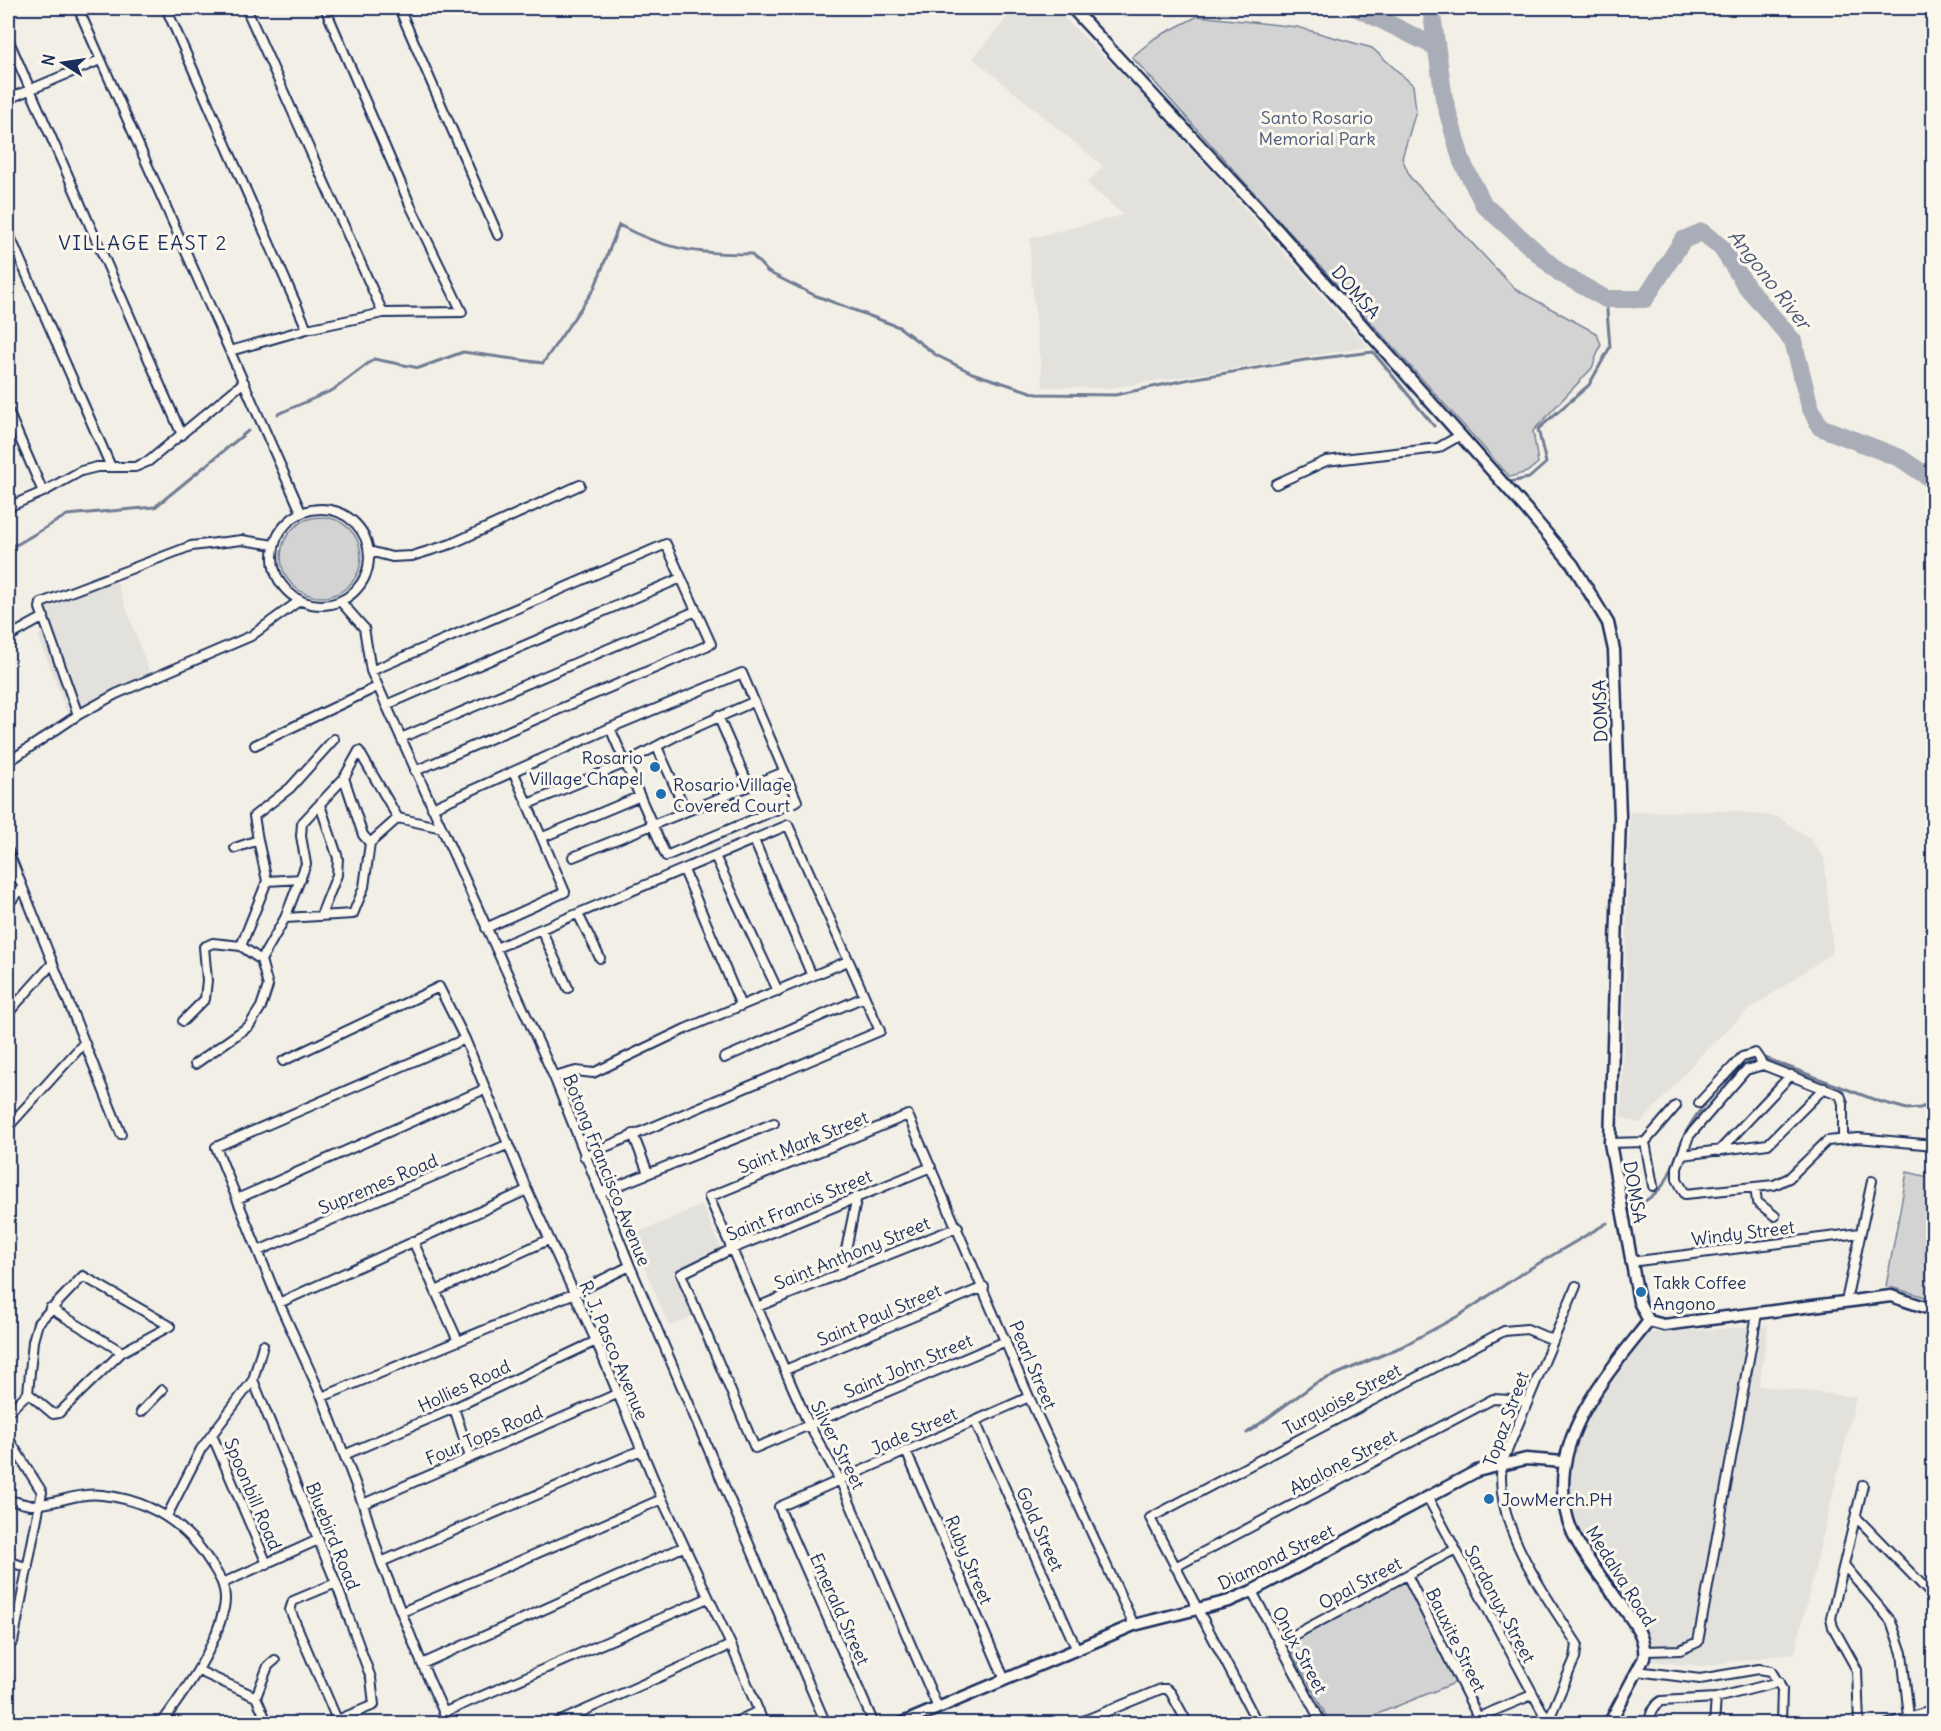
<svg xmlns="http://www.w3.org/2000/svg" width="1941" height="1731" viewBox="0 0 1941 1731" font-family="Delius,sans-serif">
	<rect width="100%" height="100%" fill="#f2efe6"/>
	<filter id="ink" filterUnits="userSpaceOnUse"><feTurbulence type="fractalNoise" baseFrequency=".0167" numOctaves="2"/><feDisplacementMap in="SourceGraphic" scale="12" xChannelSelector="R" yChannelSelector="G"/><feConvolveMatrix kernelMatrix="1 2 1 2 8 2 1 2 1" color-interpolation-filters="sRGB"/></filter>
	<g filter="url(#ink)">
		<path fill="#e2e1dc" d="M1015 8H1054L1147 99 1368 347 1111 388 1043 387 1031 274 1030 238 1123 215 1087 183 1103 166 973 58Z
			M115 577 150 674 67 713 38 635 53 630 44 606Z
			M1731 811 1778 817 1809 838 1824 857 1833 952 1746 1012 1703 1053 1640 1124 1621 1117 1630 812Z
			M702 1205 722 1251 673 1272 692 1316 669 1326 631 1236Z
			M1768 1326 1759 1386 1856 1397 1795 1653 1701 1666 1651 1661 1649 1635 1643 1623 1584 1542 1572 1518 1567 1472 1569 1457 1605 1384 1648 1333Z"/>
		<path fill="#d2d3d2" stroke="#768198" stroke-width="1.5" d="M1198 16 1297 27 1372 48 1413 85 1416 111 1402 158 1410 177 1515 289 1596 333 1601 344 1592 368 1533 431 1538 463 1527 472 1510 477 1132 57 1155 38Z
			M281 557a40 40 0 1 1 80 0a40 40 0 1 1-80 0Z
			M1907 1172 1933 1178V1299L1886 1286Z
			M1405 1580 1457 1682 1355 1723H1330L1287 1642Z"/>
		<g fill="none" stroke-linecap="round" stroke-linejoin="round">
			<path stroke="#707b93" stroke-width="3" d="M278 414 333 390 374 359 419 368 463 352 543 363 594 289 619 225C665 250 699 254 751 254L768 272 814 295 899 327 936 355 972 373 1037 394 1115 395 1190 379 1305 360 1373 352 1434 426
				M1453 419 1510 482 1529 478 1546 463 1538 429 1589 385 1610 347 1606 299
				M8 546 18 544 67 515 155 507 248 431
				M1765 1058 1878 1101 1907 1109 1920 1108 1934 1103
				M1636 1207C1674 1184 1667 1174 1684 1137 1694 1113 1731 1071 1754 1059
				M1247 1433 1316 1383 1401 1347 1460 1315 1524 1272 1607 1223"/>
			<path stroke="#a9adb7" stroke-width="18" d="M1357 8 1436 47
				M1431 8 1444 99 1462 162 1484 205 1560 273 1606 299H1645L1683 240 1702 232 1721 247 1747 287 1793 341 1810 407 1820 427 1900 458 1934 481"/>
			<g stroke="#1b2f5e" stroke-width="12">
				<path id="street" d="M78 8 301 512
					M166 8 307 329
					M246 8 383 313
					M399 8 498 235
					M8 39 182 435
					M8 99 100 60
					M8 232 111 467
					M230 351 307 329 383 313 462 312 411 207 325 8
					M8 411 43 492
					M1276 484 1326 461 1438 448 1459 436
					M8 507 43 492 81 471 97 467H135L149 461 244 382
					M273 557a48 48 0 1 1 96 0a48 48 0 1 1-96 0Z
					M369 551 392 557 412 556 451 544 580 485
					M341 602 364 628 371 671 554 1077 630 1266 826 1724
					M8 637 44 617
					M371 671 666 544 711 644 415 771
					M386 705 681 578
					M78 715 40 608 41 603 191 546 242 540 274 545
					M718 716 749 786
					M401 738 696 611
					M255 745 377 687
					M657 747 686 811
					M8 762 78 715 116 694 251 636 299 601
					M344 778 363 835 370 843
					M528 804 623 764 676 736 753 702
					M320 805 338 858 337 875 321 915
					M432 808 610 728 742 673 797 801 666 856 610 728
					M543 837 638 797
					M258 840 254 816 290 788 334 739
					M754 840 812 976
					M8 851 121 1134
					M715 856 778 991
					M573 857 784 772
					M684 870 741 1006
					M267 881 301 879
					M8 904 22 888
					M578 914 600 958
					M285 918 306 864 301 836 302 823 344 778 359 751 398 818
					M486 928 565 892 514 773
					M541 929 568 988
					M496 948 788 825 880 1031 584 1156
					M261 960 285 918 353 914 364 887 370 843 398 818 442 828
					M8 1013 52 964
					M183 1021 205 999 207 980 204 947 213 943 241 946
					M724 1058 864 997
					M283 1061 439 987 465 1039 527 1190 596 1341 662 1499 731 1645 764 1724
					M195 1064 249 1026 261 1007 268 986 261 960 241 946 267 881 258 840 235 848
					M1763 1065 1746 1070 1689 1136 1677 1168V1179L1685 1194 1774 1185 1789 1178 1827 1141 1858 1138 1934 1145
					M1763 1065 1840 1095 1843 1103V1138
					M554 1077 576 1071 593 1073 685 1029 848 961
					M1699 1103 1742 1057 1755 1053 1763 1065
					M8 1127 84 1043
					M633 1134 648 1173
					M1645 1142 1653 1186
					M1610 1143 1645 1142 1676 1106
					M1719 1151 1791 1075
					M1682 1155 1768 1144 1824 1088
					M931 1167 732 1249 681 1274 755 1448 1006 1341
					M1755 1187 1757 1202 1775 1216
					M600 1193 774 1123
					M237 1199 485 1089
					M413 1241 458 1341
					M258 1251 509 1144
					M1630 1262 1860 1233
					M841 1274 857 1196
					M436 1291 548 1240
					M1846 1301 1872 1181
					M279 1303 527 1190
					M757 1307 958 1227
					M50 1308 122 1352
					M785 1370 984 1287
					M253 1380 336 1583 371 1678 374 1705 337 1720
					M322 1397 575 1293 630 1266
					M454 1408 470 1457
					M8 1412 28 1393 33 1341 38 1323 83 1276 170 1326 122 1352 59 1413 53 1414 28 1393
					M141 1412 162 1390
					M975 1421 1077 1650
					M212 1435 267 1564
					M8 1438 42 1492 13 1642
					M906 1451 1005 1680
					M344 1455 454 1408 596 1341
					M1428 1498 1548 1722
					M8 1500C15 1501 23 1504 30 1505 54 1505 77 1492 102 1495 149 1500 185 1523 210 1562 220 1577 228 1589 224 1608 214 1652 187 1688 161 1724
					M363 1504 617 1394
					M167 1516 201 1449 253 1380 263 1345
					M1856 1517 1934 1597
					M8 1561 28 1568
					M381 1562 641 1450
					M1845 1566 1891 1621 1902 1653 1909 1717
					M1175 1567 1493 1399 1527 1401
					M1407 1575 1478 1717
					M223 1583 318 1540
					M336 1583 293 1601 290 1610 338 1722
					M1252 1591 1322 1724
					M402 1612 662 1499
					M1279 1643 1454 1550
					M1645 1651 1680 1650 1698 1642 1757 1314
					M422 1664 683 1547
					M199 1671 256 1697 268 1724
					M1637 1671 1700 1679 1759 1669 1771 1671 1782 1689 1781 1724
					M256 1697 268 1666 275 1660
					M938 1708 840 1480 809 1425 709 1197 908 1115 1029 1397 1134 1625
					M445 1712 708 1598
					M449 1724 422 1664 381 1562 363 1504 322 1397 279 1303 216 1147 465 1039
					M554 1724 731 1645
					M731 1724 759 1711
					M874 1724 779 1507 1029 1397
					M1076 1724 1161 1689H1167L1171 1693 1188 1724
					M1258 1724 1150 1518 1504 1331 1527 1329 1553 1340
					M1462 1724 1532 1695
					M1547 1724 1575 1658 1577 1644C1545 1594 1493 1526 1502 1463L1576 1286
					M1649 1724C1650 1714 1653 1706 1661 1701L1716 1698 1779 1682
					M1714 1724 1716 1698
					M1859 1724 1857 1670 1833 1627 1831 1618 1863 1485
					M1888 1724 1934 1710"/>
			</g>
			<g stroke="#1b2f5e" stroke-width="15">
				<path id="secondary" d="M1072 8 1256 206 1526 509 1573 565 1608 623 1614 650 1620 816 1610 1143 1639 1302 1649 1321 1664 1325 1891 1296 1934 1310
					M900 1724 1134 1625 1229 1601 1252 1591 1477 1471 1526 1459 1563 1462
					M1609 1724 1644 1658C1647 1635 1629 1616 1616 1598 1600 1574 1576 1548 1568 1520 1545 1442 1605 1377 1649 1321"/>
			</g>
			<use href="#street" stroke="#fbf7ec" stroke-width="8"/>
			<use href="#secondary" stroke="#fbf7ec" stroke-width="10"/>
		</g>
	</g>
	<g fill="#1f6fb2" stroke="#fbf7ec" stroke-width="2">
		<circle cx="655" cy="767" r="6"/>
		<circle cx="661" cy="794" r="6"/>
		<circle cx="1641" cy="1292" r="6"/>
		<circle cx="1489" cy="1499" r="6"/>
	</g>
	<g text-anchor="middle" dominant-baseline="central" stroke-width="6" stroke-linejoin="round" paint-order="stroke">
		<g font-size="18" fill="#49587b" stroke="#fbf7ec">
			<text x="1317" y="117">Santo Rosario<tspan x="1317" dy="21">Memorial Park</tspan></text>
		</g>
		<g font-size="18" fill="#1b2f5e" stroke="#fbf7ec">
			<text transform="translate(1356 292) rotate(49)">DOMSA</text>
			<text transform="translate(1600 711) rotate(-92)">DOMSA</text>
			<text transform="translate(803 1142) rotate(-22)">Saint Mark Street</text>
			<text transform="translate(607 1170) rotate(68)">Botong Francisco Avenue</text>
			<text transform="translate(378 1184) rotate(-23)">Supremes Road</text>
			<text transform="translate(1635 1192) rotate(80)">DOMSA</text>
			<text transform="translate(799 1205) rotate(-23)">Saint Francis Street</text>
			<text transform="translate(1743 1233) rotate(-7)">Windy Street</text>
			<text transform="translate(852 1253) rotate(-22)">Saint Anthony Street</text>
			<text transform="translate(879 1315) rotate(-23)">Saint Paul Street</text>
			<text transform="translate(614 1350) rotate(67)">R. J. Pasco Avenue</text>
			<text transform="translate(1033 1365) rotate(67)">Pearl Street</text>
			<text transform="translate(908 1366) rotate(-23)">Saint John Street</text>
			<text transform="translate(464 1386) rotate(-25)">Hollies Road</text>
			<text transform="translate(1342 1399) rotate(-28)">Turquoise Street</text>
			<text transform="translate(1506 1419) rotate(-70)">Topaz Street</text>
			<text transform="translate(914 1431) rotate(-24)">Jade Street</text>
			<text transform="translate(484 1435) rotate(-23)">Four Tops Road</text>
			<text transform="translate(838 1445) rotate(63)">Silver Street</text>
			<text transform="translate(1343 1462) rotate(-28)">Abalone Street</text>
			<text transform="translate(253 1494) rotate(67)">Spoonbill Road</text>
			<text transform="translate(1040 1529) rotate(66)">Gold Street</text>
			<text transform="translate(333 1536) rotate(68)">Bluebird Road</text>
			<text transform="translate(1276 1557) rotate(-26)">Diamond Street</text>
			<text transform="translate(969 1560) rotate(67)">Ruby Street</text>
			<text transform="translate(1621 1576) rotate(58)">Medalva Road</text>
			<text transform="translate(1360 1583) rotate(-28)">Opal Street</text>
			<text transform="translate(1500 1604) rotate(62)">Sardonyx Street</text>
			<text transform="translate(840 1609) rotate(66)">Emerald Street</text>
			<text transform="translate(1456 1640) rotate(64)">Bauxite Street</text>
			<text transform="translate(1300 1650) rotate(62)">Onyx Street</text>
		</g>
		<g font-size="18" fill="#1b2f5e" stroke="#fbf7ec" text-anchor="start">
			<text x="643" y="757" text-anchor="end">Rosario<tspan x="643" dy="21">Village Chapel</tspan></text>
			<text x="673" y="784">Rosario Village<tspan x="673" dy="21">Covered Court</tspan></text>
			<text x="1653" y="1282">Takk Coffee<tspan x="1653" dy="21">Angono</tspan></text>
			<text x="1501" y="1499">JowMerch.PH</text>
		</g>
		<g font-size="20" letter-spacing="1.5" fill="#1b2f5e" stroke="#fbf7ec">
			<text x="143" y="242">VILLAGE EAST 2</text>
		</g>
		<g font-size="20" font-style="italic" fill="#465579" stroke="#fbf7ec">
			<text transform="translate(1770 279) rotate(52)">Angono River</text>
		</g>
	</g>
	<rect width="1941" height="1731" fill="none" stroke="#fbf7ec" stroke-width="30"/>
	<rect x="15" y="15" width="1911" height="1701" fill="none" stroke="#1b2f5e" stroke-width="2" filter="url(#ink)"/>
	<g transform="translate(63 63) rotate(282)" stroke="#fbf7ec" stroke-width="4.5" paint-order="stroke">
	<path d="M0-4.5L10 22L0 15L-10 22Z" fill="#1b2f5e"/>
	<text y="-9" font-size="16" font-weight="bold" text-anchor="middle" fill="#1b2f5e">N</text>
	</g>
</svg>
